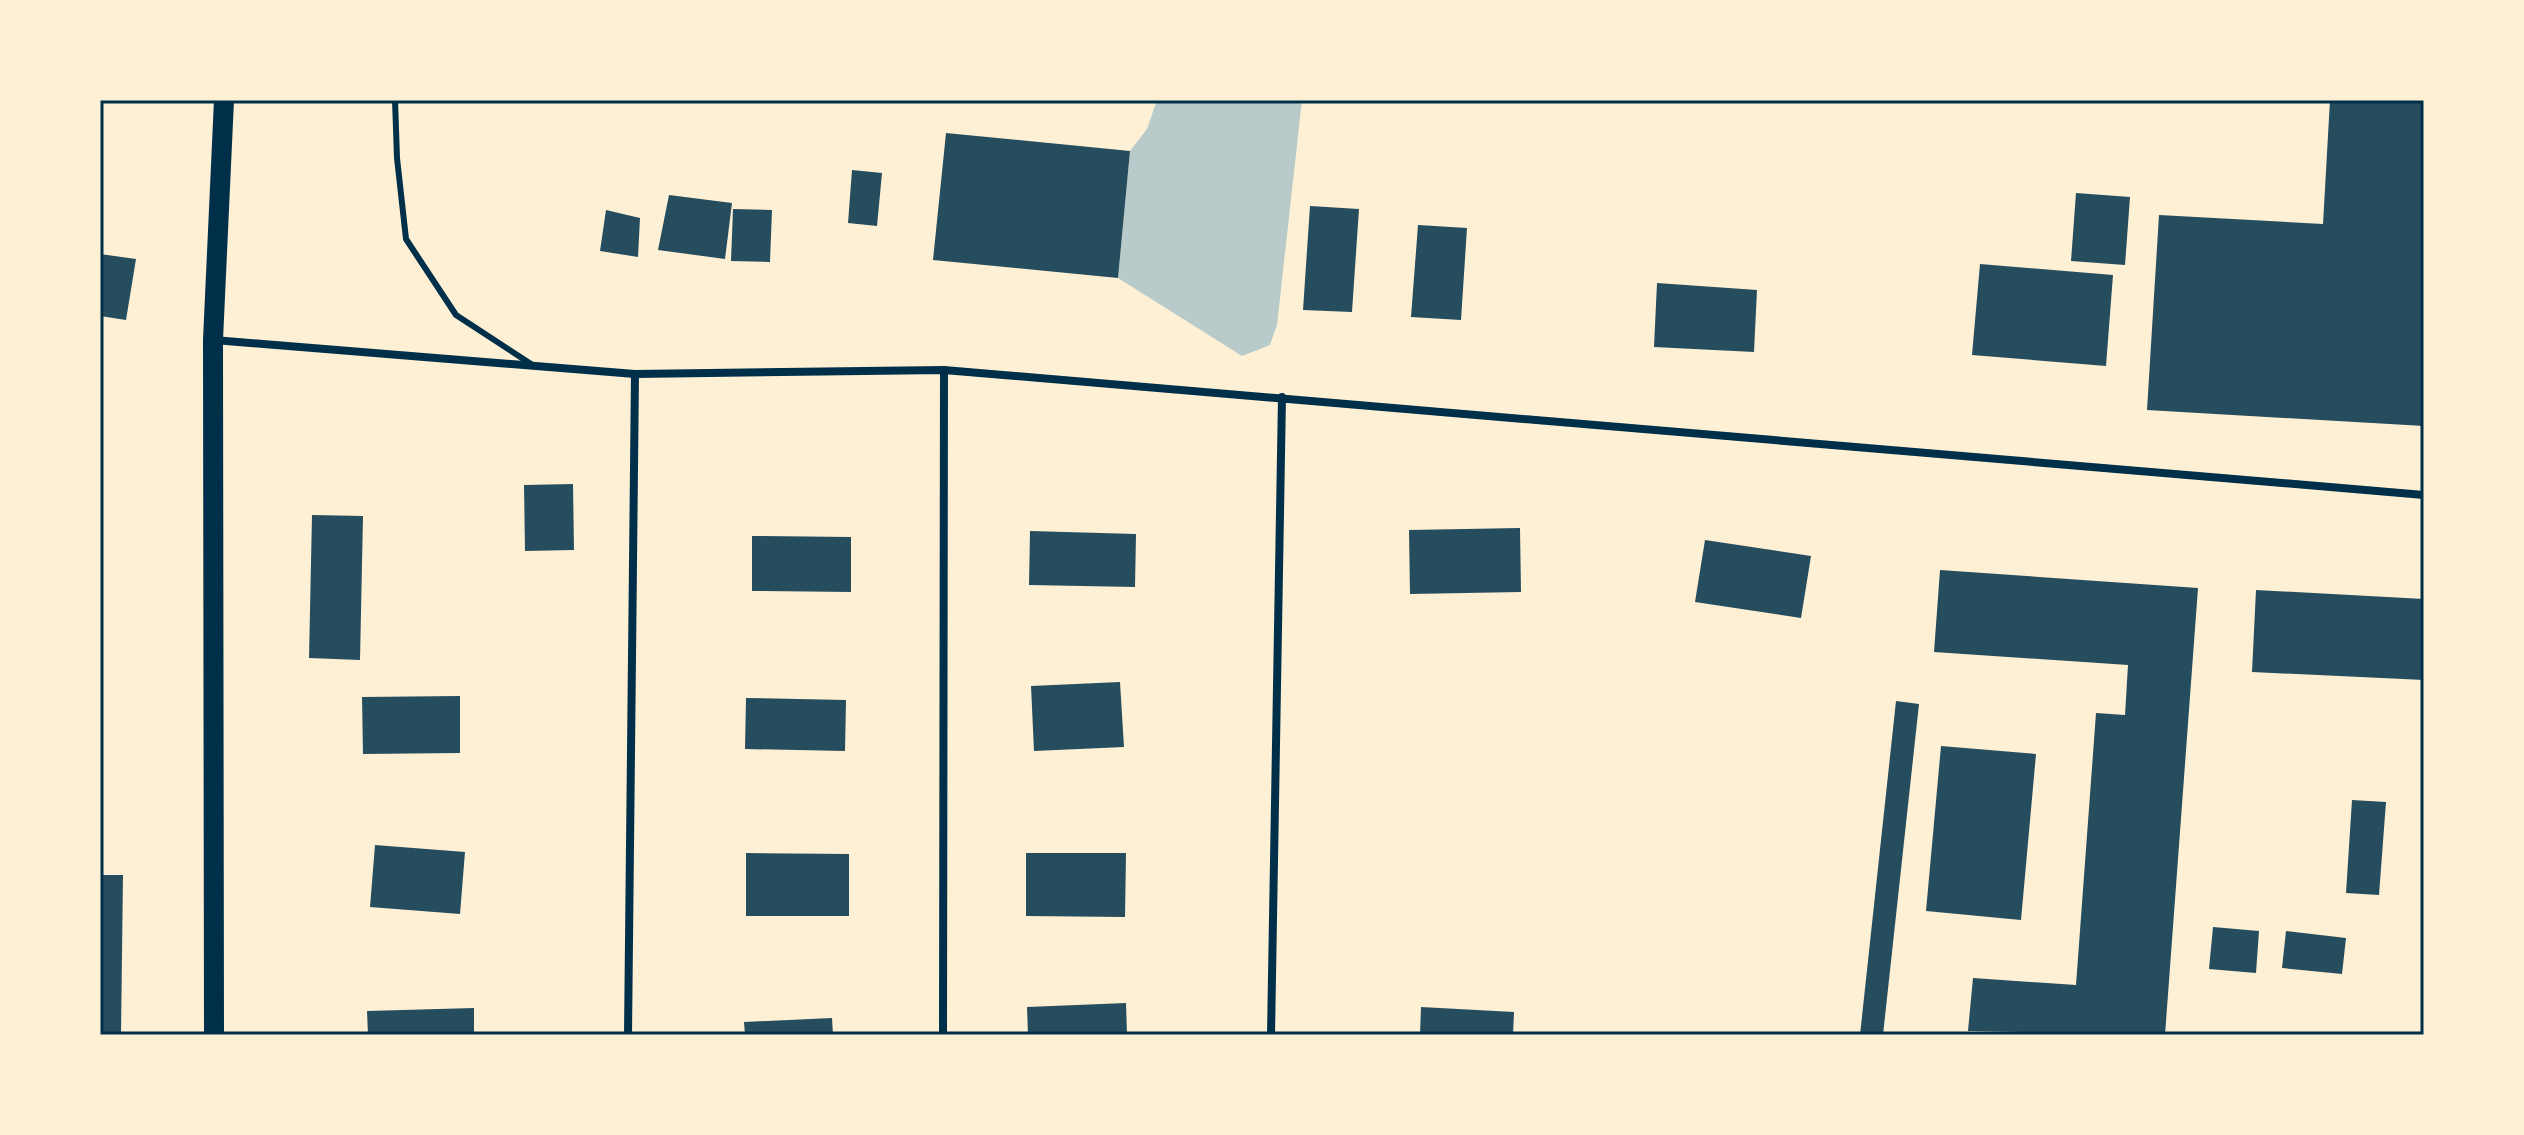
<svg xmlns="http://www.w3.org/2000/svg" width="2524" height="1135" viewBox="0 0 2524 1135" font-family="Raleway,sans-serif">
	<rect width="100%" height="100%" fill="#fdf0d5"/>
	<path fill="#b9caca" d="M1157 100H1302L1277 325 1270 345 1242 356 1118 278 1130 151 1147 129Z"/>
	<path fill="#264d5e" d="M2330 100H2424V426L2147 410 2159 215 2323 224Z
		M946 133 1130 151 1118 278 933 260Z
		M852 170 882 173 877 226 848 223Z
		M2076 193 2130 197 2125 265 2071 261Z
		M669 195 732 203 725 259 658 250Z
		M1310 206 1359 209 1352 312 1303 310Z
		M733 209 772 210 770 262 731 261Z
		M606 210 640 218 638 257 600 251Z
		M1418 225 1467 228 1461 320 1411 317Z
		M100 254 136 259 126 320 100 316Z
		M1980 264 2113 275 2106 366 1972 355Z
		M1657 283 1757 290 1754 352 1654 347Z
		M573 484 574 550 525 551 524 485Z
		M312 515 363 516 360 660 309 658Z
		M1520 528 1521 592 1410 594 1409 530Z
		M1030 531 1136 534 1135 587 1029 585Z
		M752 536 851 537V592L752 591Z
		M1705 540 1811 556 1801 618 1695 602Z
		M1940 570 2198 588 2165 1035 1968 1031 1973 978 2076 985 2096 713 2125 715 2128 665 1934 652Z
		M2256 590 2424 599V680L2252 672Z
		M1120 682 1124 747 1034 751 1031 686Z
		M460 696V753L363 754 362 697Z
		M746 698 846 700 845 751 745 749Z
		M1896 701 1919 704 1883 1035H1860Z
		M1941 746 2036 754 2021 920 1926 911Z
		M2352 800 2386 802 2379 895 2346 893Z
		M375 845 465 852 460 914 370 907Z
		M746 853 849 854V916H746Z
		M1026 853H1126L1125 917 1026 916Z
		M100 875H123L121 1035H100Z
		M2213 927 2259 931 2256 973 2209 969Z
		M2286 931 2346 938 2342 974 2282 968Z
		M1126 1003 1127 1035H1028L1027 1007Z
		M1421 1007 1514 1012 1513 1035H1420Z
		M474 1008V1035H368L367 1011Z
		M832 1018 833 1035H745L744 1022Z"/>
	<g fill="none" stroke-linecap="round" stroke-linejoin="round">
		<path stroke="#003049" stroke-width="6" d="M395 100 397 158 406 239 456 315 531 364"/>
		<path stroke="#003049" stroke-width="8" d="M214 340 635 374 944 370 2424 495
			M628 1035 635 374
			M943 1035 944 370
			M1271 1035 1282 397"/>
		<path stroke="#003049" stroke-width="20" d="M214 1035 213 340 224 100"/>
	</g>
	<rect width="2524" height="1135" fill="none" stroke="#fdf0d5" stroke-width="204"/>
	<rect x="102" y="102" width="2320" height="931" fill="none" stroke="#003049" stroke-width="3"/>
</svg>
